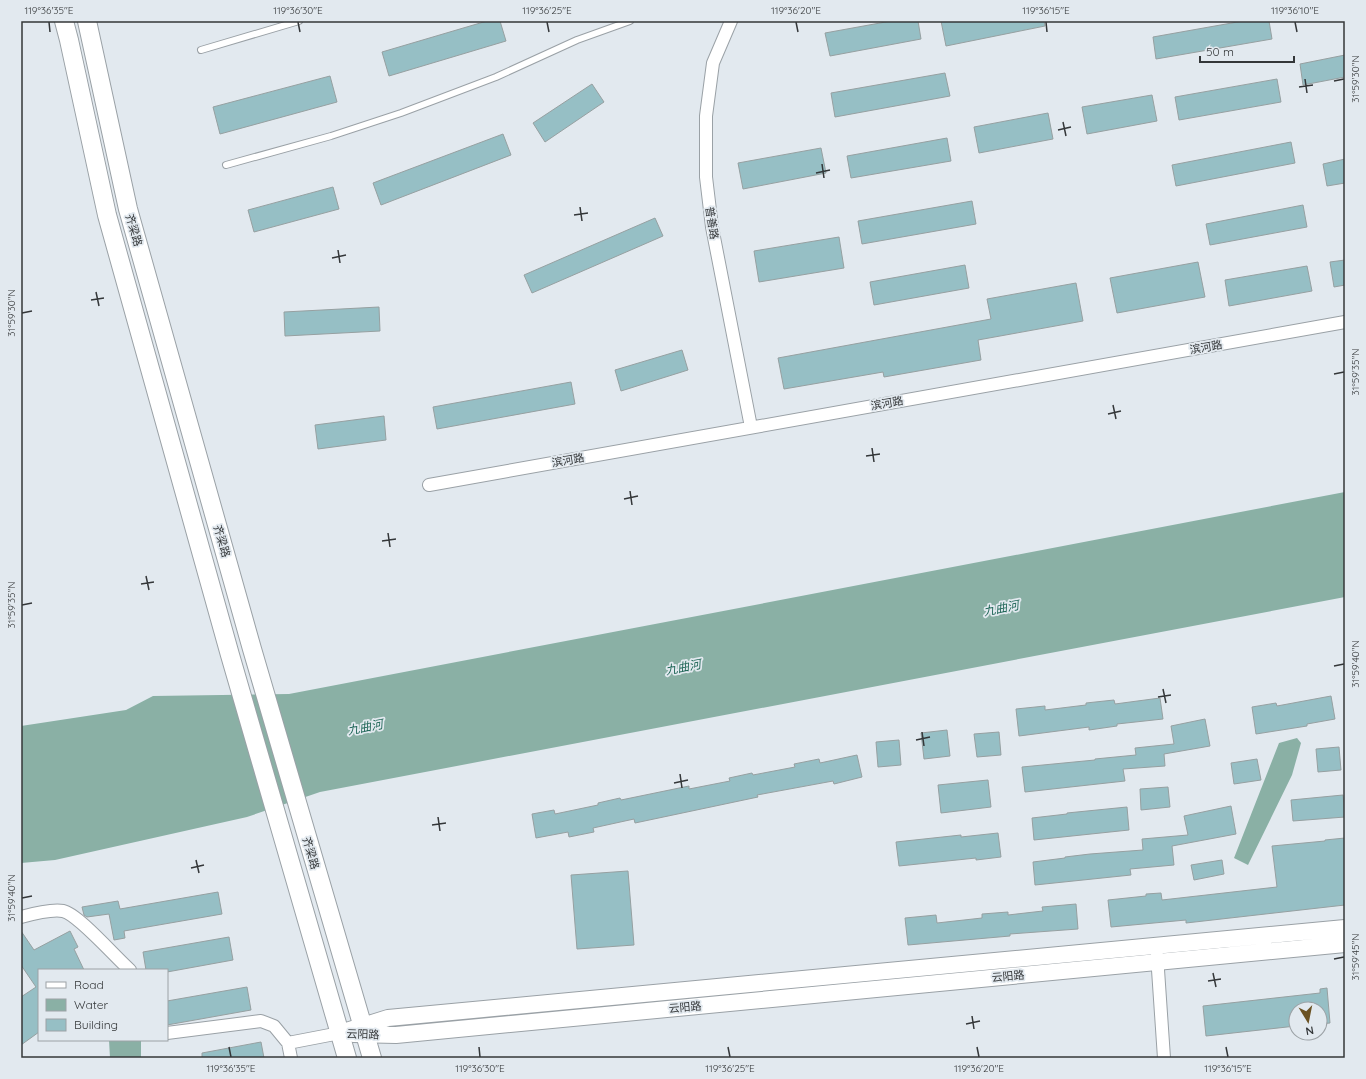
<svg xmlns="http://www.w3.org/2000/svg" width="1366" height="1079" viewBox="0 0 1366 1079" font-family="Quicksand,'Noto Sans SC',sans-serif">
	<rect width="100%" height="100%" fill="#e2e9ef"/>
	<path fill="#8ab0a5" d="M1345 492V597L320 792 247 817 55 860 21 863V726L126 710 153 696 289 694Z
		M1297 738 1301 743 1292 775 1248 865 1234 858 1279 743Z
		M109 1040H141V1058H110Z"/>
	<path fill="#96bfc5" stroke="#96a0a1" d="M487 21H500L506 41 389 76 382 52Z
		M891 21H918L921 39 830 56 825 33Z
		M941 21H1044L1045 26 946 46Z
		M1243 21H1269L1272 39 1156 59 1153 37Z
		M1345 55V77L1303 85 1300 64Z
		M945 73 950 96 835 117 831 93Z
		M330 76 337 102 220 134 213 107Z
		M1277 79 1281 102 1179 120 1175 97Z
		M592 84 604 102 545 142 533 123Z
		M1152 95 1157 121 1087 134 1082 107Z
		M1048 113 1053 139 979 153 974 127Z
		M503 134 511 155 381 205 373 183Z
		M947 138 951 161 851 178 847 156Z
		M1291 142 1295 163 1176 186 1172 165Z
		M821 148 826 173 743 189 738 163Z
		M1345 159V183L1327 186 1323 164Z
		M333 187 339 209 254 232 248 210Z
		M972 201 976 224 862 244 858 221Z
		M1303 205 1307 227 1210 245 1206 224Z
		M655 218 663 236 532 293 524 275Z
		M839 237 844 268 759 282 754 251Z
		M1345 260V285L1334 287 1330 262Z
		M1198 262 1205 297 1117 313 1110 278Z
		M965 265 969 288 874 305 870 282Z
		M1307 266 1312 291 1229 306 1225 280Z
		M1076 283 1083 321 978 340 981 360 884 377 883 372 784 389 778 358 991 319 987 299Z
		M379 307 380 331 285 336 284 312Z
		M682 350 688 370 621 391 615 370Z
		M571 382 575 404 437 429 433 407Z
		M384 416 386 440 318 449 315 425Z
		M1331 696 1335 719 1307 724V726L1256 734 1252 707 1276 703 1277 706Z
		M1160 698 1163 719 1117 724V726L1089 730V727L1019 736 1016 709 1045 706V710L1086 705V703L1114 700 1115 704Z
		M1205 719 1210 746 1164 754 1165 766 1123 769 1125 781 1025 792 1022 767 1095 760V759L1136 755 1135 748 1174 744 1171 726Z
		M947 730 950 756 924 759 921 733Z
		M999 732 1001 755 977 757 974 734Z
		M899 740 901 765 878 767 876 742Z
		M1339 747 1341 770 1318 772 1316 749Z
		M857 755 862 777 834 784 833 781 757 795 758 797 635 823 634 819 593 828 594 832 569 837 568 832 536 838 532 814 554 810 555 814 598 805V803L620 798 621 800 689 786V789L730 781 729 778 752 773 753 775 795 767 794 764 819 759 820 763Z
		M1257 759 1261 780 1234 784 1231 763Z
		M988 780 991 807 941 813 938 785Z
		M1168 787 1170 807 1141 810 1140 789Z
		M1343 795 1345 817 1293 821 1291 800Z
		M1231 806 1236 834 1172 846 1174 865 1130 869 1131 875 1035 885 1033 862 1065 858V857L1090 854 1143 850 1142 839 1188 835 1184 816Z
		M1127 807 1129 830 1034 840 1032 818 1067 814V813Z
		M998 833 1001 857 976 860V858L899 866 896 842 961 835V837Z
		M1345 838V905L1186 923V920L1111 927 1108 900 1146 896V894L1161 893 1162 900 1277 887 1272 846 1325 841V840Z
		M1222 860 1224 874 1194 880 1191 865Z
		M628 871 634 945 577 949 571 875Z
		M218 892 222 914 124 931 125 938 114 940 109 914 87 917 84 915 82 907 118 901 120 909Z
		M1076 904 1078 929 1010 934V936L908 945 905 918 936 915 937 923 982 918V914L1008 912V915L1043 911 1042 907Z
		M21 931 34 950 70 931 78 947 74 949 84 970H39V1032L21 1045V997L36 987 21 965Z
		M229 937 233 960 167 972V970H146L143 952Z
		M247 987 251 1010 167 1025V1001Z
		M1327 988 1330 1023 1320 1024V1009H1296V1026L1206 1036 1203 1006 1320 993V989Z
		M261 1042 264 1058H202V1053Z"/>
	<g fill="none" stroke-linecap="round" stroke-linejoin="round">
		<g stroke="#9aa1a6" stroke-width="8">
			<path id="service" d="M201 50 299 21
				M226 165 331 136 401 113 496 77 577 40 630 21"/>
		</g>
		<g stroke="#9aa1a6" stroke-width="14">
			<path id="minor" d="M731 21 713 63 706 116V177L712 227 751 427
				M429 485 1345 322
				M21 917C32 914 52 909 63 911 78 914 116 958 130 970
				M1157 955 1164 1058
				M167 1033 261 1021 274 1026 288 1043
				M291 1058 288 1043 340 1033"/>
		</g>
		<g stroke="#9aa1a6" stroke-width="18">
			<path id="tertiary" d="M340 1033 388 1018 1345 928
				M353 1034 396 1035 1345 944"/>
		</g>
		<g stroke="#9aa1a6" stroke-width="20">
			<path id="secondary" d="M64 21 69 40 107 215 230 655 347 1058
				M87 21 128 209 252 649 372 1058"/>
		</g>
		<use href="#service" stroke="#fff" stroke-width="6"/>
		<use href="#minor" stroke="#fff" stroke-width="12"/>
		<use href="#tertiary" stroke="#fff" stroke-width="16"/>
		<use href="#secondary" stroke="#fff" stroke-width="18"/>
	</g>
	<path fill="none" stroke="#343739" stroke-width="1.5" d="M49 22 50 32M298 22 300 32M547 22 549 32M796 22 798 32M1046 22 1047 32M1295 22 1297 32M1305 79 1307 93M1334 81 1344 79M1299 87 1313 85M1063 122 1066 136M1058 130 1071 127M822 164 824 178M816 173 830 170M580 207 582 221M574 215 588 213M338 250 340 263M332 258 346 255M96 292 99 306M91 300 104 298M22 313 32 311M1334 374 1344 372M1113 405 1116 419M1108 414 1121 411M872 448 874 462M866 456 880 454M630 491 632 505M624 499 638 496M388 533 390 547M382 541 396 539M146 576 149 590M141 584 154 582M22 605 32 603M1334 666 1344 664M1163 689 1166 703M1158 697 1171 695M922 732 924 746M916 740 930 737M680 774 682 788M674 783 688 780M438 817 440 831M432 825 446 823M196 860 199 873M191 868 204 865M22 898 32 896M1334 959 1344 957M1213 973 1216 987M1208 981 1221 979M972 1016 974 1029M966 1024 980 1021M229 1047 231 1057M479 1047 480 1057M728 1047 730 1057M977 1047 979 1057M1226 1047 1228 1057"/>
	<g text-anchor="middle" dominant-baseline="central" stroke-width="3.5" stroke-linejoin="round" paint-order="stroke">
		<g font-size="11" fill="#343739" stroke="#e2e9ef">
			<text transform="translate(712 223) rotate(81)">普善路</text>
			<text transform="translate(134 230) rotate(74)">齐梁路</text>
			<text transform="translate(1206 347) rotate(-10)">滨河路</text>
			<text transform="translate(887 403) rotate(-10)">滨河路</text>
			<text transform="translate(568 460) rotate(-10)">滨河路</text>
			<text transform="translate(222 541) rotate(74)">齐梁路</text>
			<text transform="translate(311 853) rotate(74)">齐梁路</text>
			<text transform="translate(1008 976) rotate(-5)">云阳路</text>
			<text transform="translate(685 1007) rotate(-5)">云阳路</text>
			<text transform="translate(363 1034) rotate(2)">云阳路</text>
		</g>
		<g font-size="12" font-style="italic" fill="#1e6556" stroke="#e2e9ef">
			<text transform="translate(1001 608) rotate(-11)">九曲河</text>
			<text transform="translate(683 667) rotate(-11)">九曲河</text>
			<text transform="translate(365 727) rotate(-11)">九曲河</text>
		</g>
	</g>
	<rect width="1366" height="1079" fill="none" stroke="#e2e9ef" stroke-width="44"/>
	<rect x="38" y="969" width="130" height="72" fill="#e2e9ef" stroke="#9ca2a6"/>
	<rect x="46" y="982" width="20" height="6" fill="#ffffff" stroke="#9ca2a6"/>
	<text x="74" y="989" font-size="12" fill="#343739">Road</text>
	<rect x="46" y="999" width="20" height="12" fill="#8ab0a5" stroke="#9ca2a6"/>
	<text x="74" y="1009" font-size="12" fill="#343739">Water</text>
	<rect x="46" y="1019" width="20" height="12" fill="#96bfc5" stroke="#9ca2a6"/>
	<text x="74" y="1029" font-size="12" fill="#343739">Building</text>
	<g transform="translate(1308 1021) rotate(170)"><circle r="19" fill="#e2e9ef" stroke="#9ca2a6"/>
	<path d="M0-3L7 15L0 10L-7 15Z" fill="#6a5122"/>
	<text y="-6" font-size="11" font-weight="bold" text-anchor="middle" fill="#343739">N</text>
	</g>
	<path d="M1200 56v6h94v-6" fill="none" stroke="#343739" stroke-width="2"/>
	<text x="1206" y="56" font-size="12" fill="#343739" stroke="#e2e9ef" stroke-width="3" paint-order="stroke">50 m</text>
	<rect x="22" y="22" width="1322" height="1035" fill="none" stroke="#343739" stroke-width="1.5"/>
	<g font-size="10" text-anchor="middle" fill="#343739">
		<text x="49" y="14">119°36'35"E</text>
		<text x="298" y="14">119°36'30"E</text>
		<text x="547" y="14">119°36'25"E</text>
		<text x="796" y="14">119°36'20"E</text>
		<text x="1046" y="14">119°36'15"E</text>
		<text x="1295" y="14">119°36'10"E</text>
		<text transform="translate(1355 79) rotate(-90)" y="4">31°59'30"N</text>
		<text transform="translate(11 313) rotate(-90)" y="4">31°59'30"N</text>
		<text transform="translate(1355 372) rotate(-90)" y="4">31°59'35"N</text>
		<text transform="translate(11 605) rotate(-90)" y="4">31°59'35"N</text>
		<text transform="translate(1355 664) rotate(-90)" y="4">31°59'40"N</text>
		<text transform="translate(11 898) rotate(-90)" y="4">31°59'40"N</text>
		<text transform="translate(1355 957) rotate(-90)" y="4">31°59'45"N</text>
		<text x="231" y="1072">119°36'35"E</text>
		<text x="480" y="1072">119°36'30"E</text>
		<text x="730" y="1072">119°36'25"E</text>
		<text x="979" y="1072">119°36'20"E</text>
		<text x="1228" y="1072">119°36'15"E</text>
	</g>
</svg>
